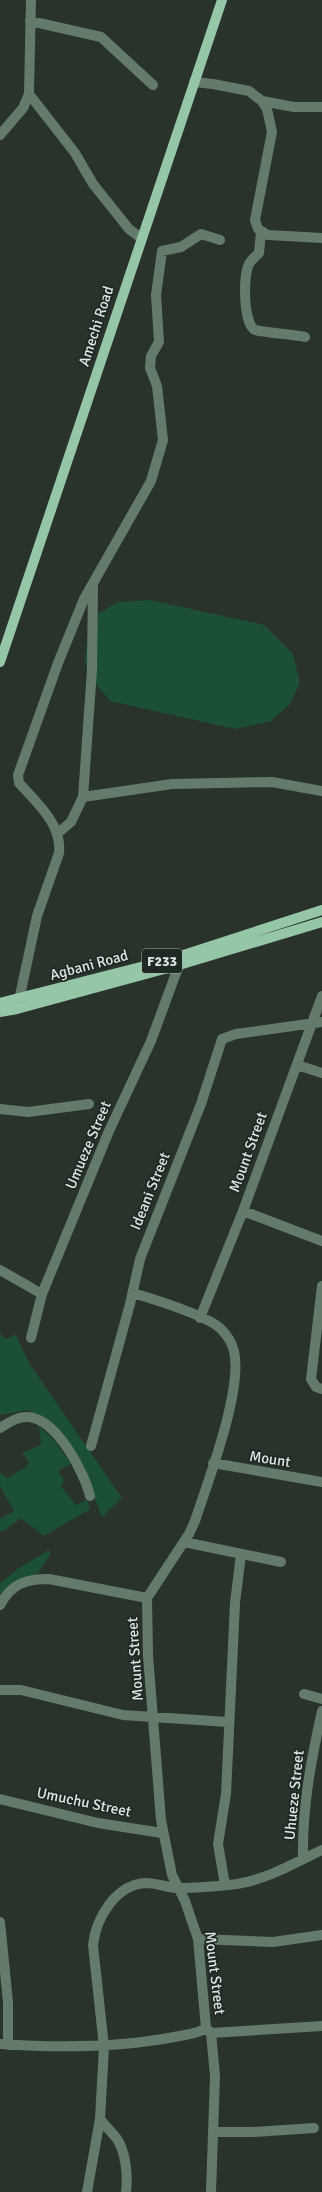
<svg xmlns="http://www.w3.org/2000/svg" width="322" height="2192" viewBox="0 0 322 2192" font-family="Signika,sans-serif">
	<rect width="100%" height="100%" fill="#29332c"/>
	<path fill="#1c5035" d="M150 600 264 625 293 654 300 683 290 704 271 721 235 729 110 701 89 676 85 660 88 636 98 614 118 602Z
		M0 1333 5 1339 16 1335 29 1363 122 1498 102 1517 84 1471 43 1417 27 1410 0 1415Z
		M39 1426 55 1441 71 1464 58 1471 64 1480 61 1486 76 1505 87 1500 90 1509 44 1536 21 1518 2 1532 0 1531V1519L14 1511 0 1486V1472L7 1478 26 1467 29 1462 22 1453 41 1445Z
		M49 1550 50 1555 35 1577 0 1604V1583L19 1568Z"/>
	<g fill="none" stroke-linecap="round" stroke-linejoin="round">
		<path stroke="#647b6c" stroke-width="10" d="M30 21 101 37 153 85
			M194 82 213 84 249 91 262 101 267 109 272 132 255 220 258 229 268 235 322 238
			M29 94 75 153 93 184 129 229 141 238
			M262 101 294 107H322
			M0 135 23 108 29 94 31 0
			M261 232 259 253C256 256 251 260 249 264 243 276 243 323 255 330 260 332 297 335 305 337
			M83 797 172 784 272 782 322 791
			M58 833 71 822 83 797 92 670 93 584
			M18 1005 37 916 59 853C62 824 37 803 19 783L18 775 58 663 84 599 151 481 163 440 157 386 150 368 151 356 159 342 156 295 162 251 181 247 201 234 220 240
			M297 1065 322 1073
			M0 1109 28 1112 89 1104
			M243 1211 322 1241
			M0 1270 42 1294
			M322 1286 311 1379 316 1387 322 1389
			M133 1293C153 1299 205 1315 220 1328 226 1334 232 1342 234 1351 243 1390 208 1481 195 1521L189 1534 147 1598 148 1655 161 1820 172 1875 185 1901 198 1939 206 2028
			M200 1318 243 1211 322 996
			M31 1338 42 1294 109 1131 151 1041 179 965
			M0 1428C8 1423 18 1416 28 1417 57 1419 84 1472 90 1496
			M91 1446 130 1304 140 1259 201 1104 222 1039 236 1034 322 1022
			M213 1463 322 1482
			M184 1542 281 1562
			M0 1605C12 1583 26 1579 49 1579L147 1598
			M0 1690H21L123 1715 228 1722
			M304 1694 322 1699
			M0 1799 98 1823 162 1833
			M303 1859C302 1808 311 1760 322 1711
			M225 1885 218 1844 226 1794 235 1603 241 1554
			M0 1922 8 2002V2045
			M198 1939 273 1942 322 1935
			M206 2028 211 2033 215 2076 211 2192
			M211 2033 322 2026
			M0 2044C58 2048 117 2048 174 2037 184 2035 198 2034 206 2028
			M100 2119C105 2126 112 2132 117 2139 126 2152 128 2177 126 2192
			M213 2132H254L314 2128
			M87 2192 100 2119 104 2047 93 1945C96 1918 116 1884 146 1883 157 1883 168 1888 179 1888 198 1888 219 1886 237 1884 268 1879 294 1863 322 1850"/>
		<path stroke="#95c6a8" stroke-width="10" d="M0 662 222 0
			M0 1003 168 960 322 910
			M0 1012 17 1009 179 965 322 922"/>
	</g>
	<g text-anchor="middle" dominant-baseline="central" stroke-width="3.5" stroke-linejoin="round" paint-order="stroke">
		<rect fill="#1f2923" stroke="#a5ada8" stroke-width="1" x="142" y="949" width="40" height="24" rx="3"/>
		<g font-size="14" font-weight="bold" fill="#dfe5e1">
			<text x="162" y="961">F233</text>
		</g>
		<g font-size="15" fill="#dfe5e1" stroke="#1f2923">
			<text transform="translate(96 326) rotate(-72)">Amechi Road</text>
			<text transform="translate(89 965) rotate(-15)">Agbani Road</text>
			<text transform="translate(88 1145) rotate(-67)">Umueze Street</text>
			<text transform="translate(248 1152) rotate(-70)">Mount Street</text>
			<text transform="translate(150 1191) rotate(-68)">Ideani Street</text>
			<text transform="translate(270 1459) rotate(9)">Mount</text>
			<text transform="translate(135 1659) rotate(-94)">Mount Street</text>
			<text transform="translate(294 1795) rotate(-84)">Uhueze Street</text>
			<text transform="translate(84 1802) rotate(12)">Umuchu Street</text>
			<text transform="translate(215 1973) rotate(83)">Mount Street</text>
		</g>
	</g>
</svg>
